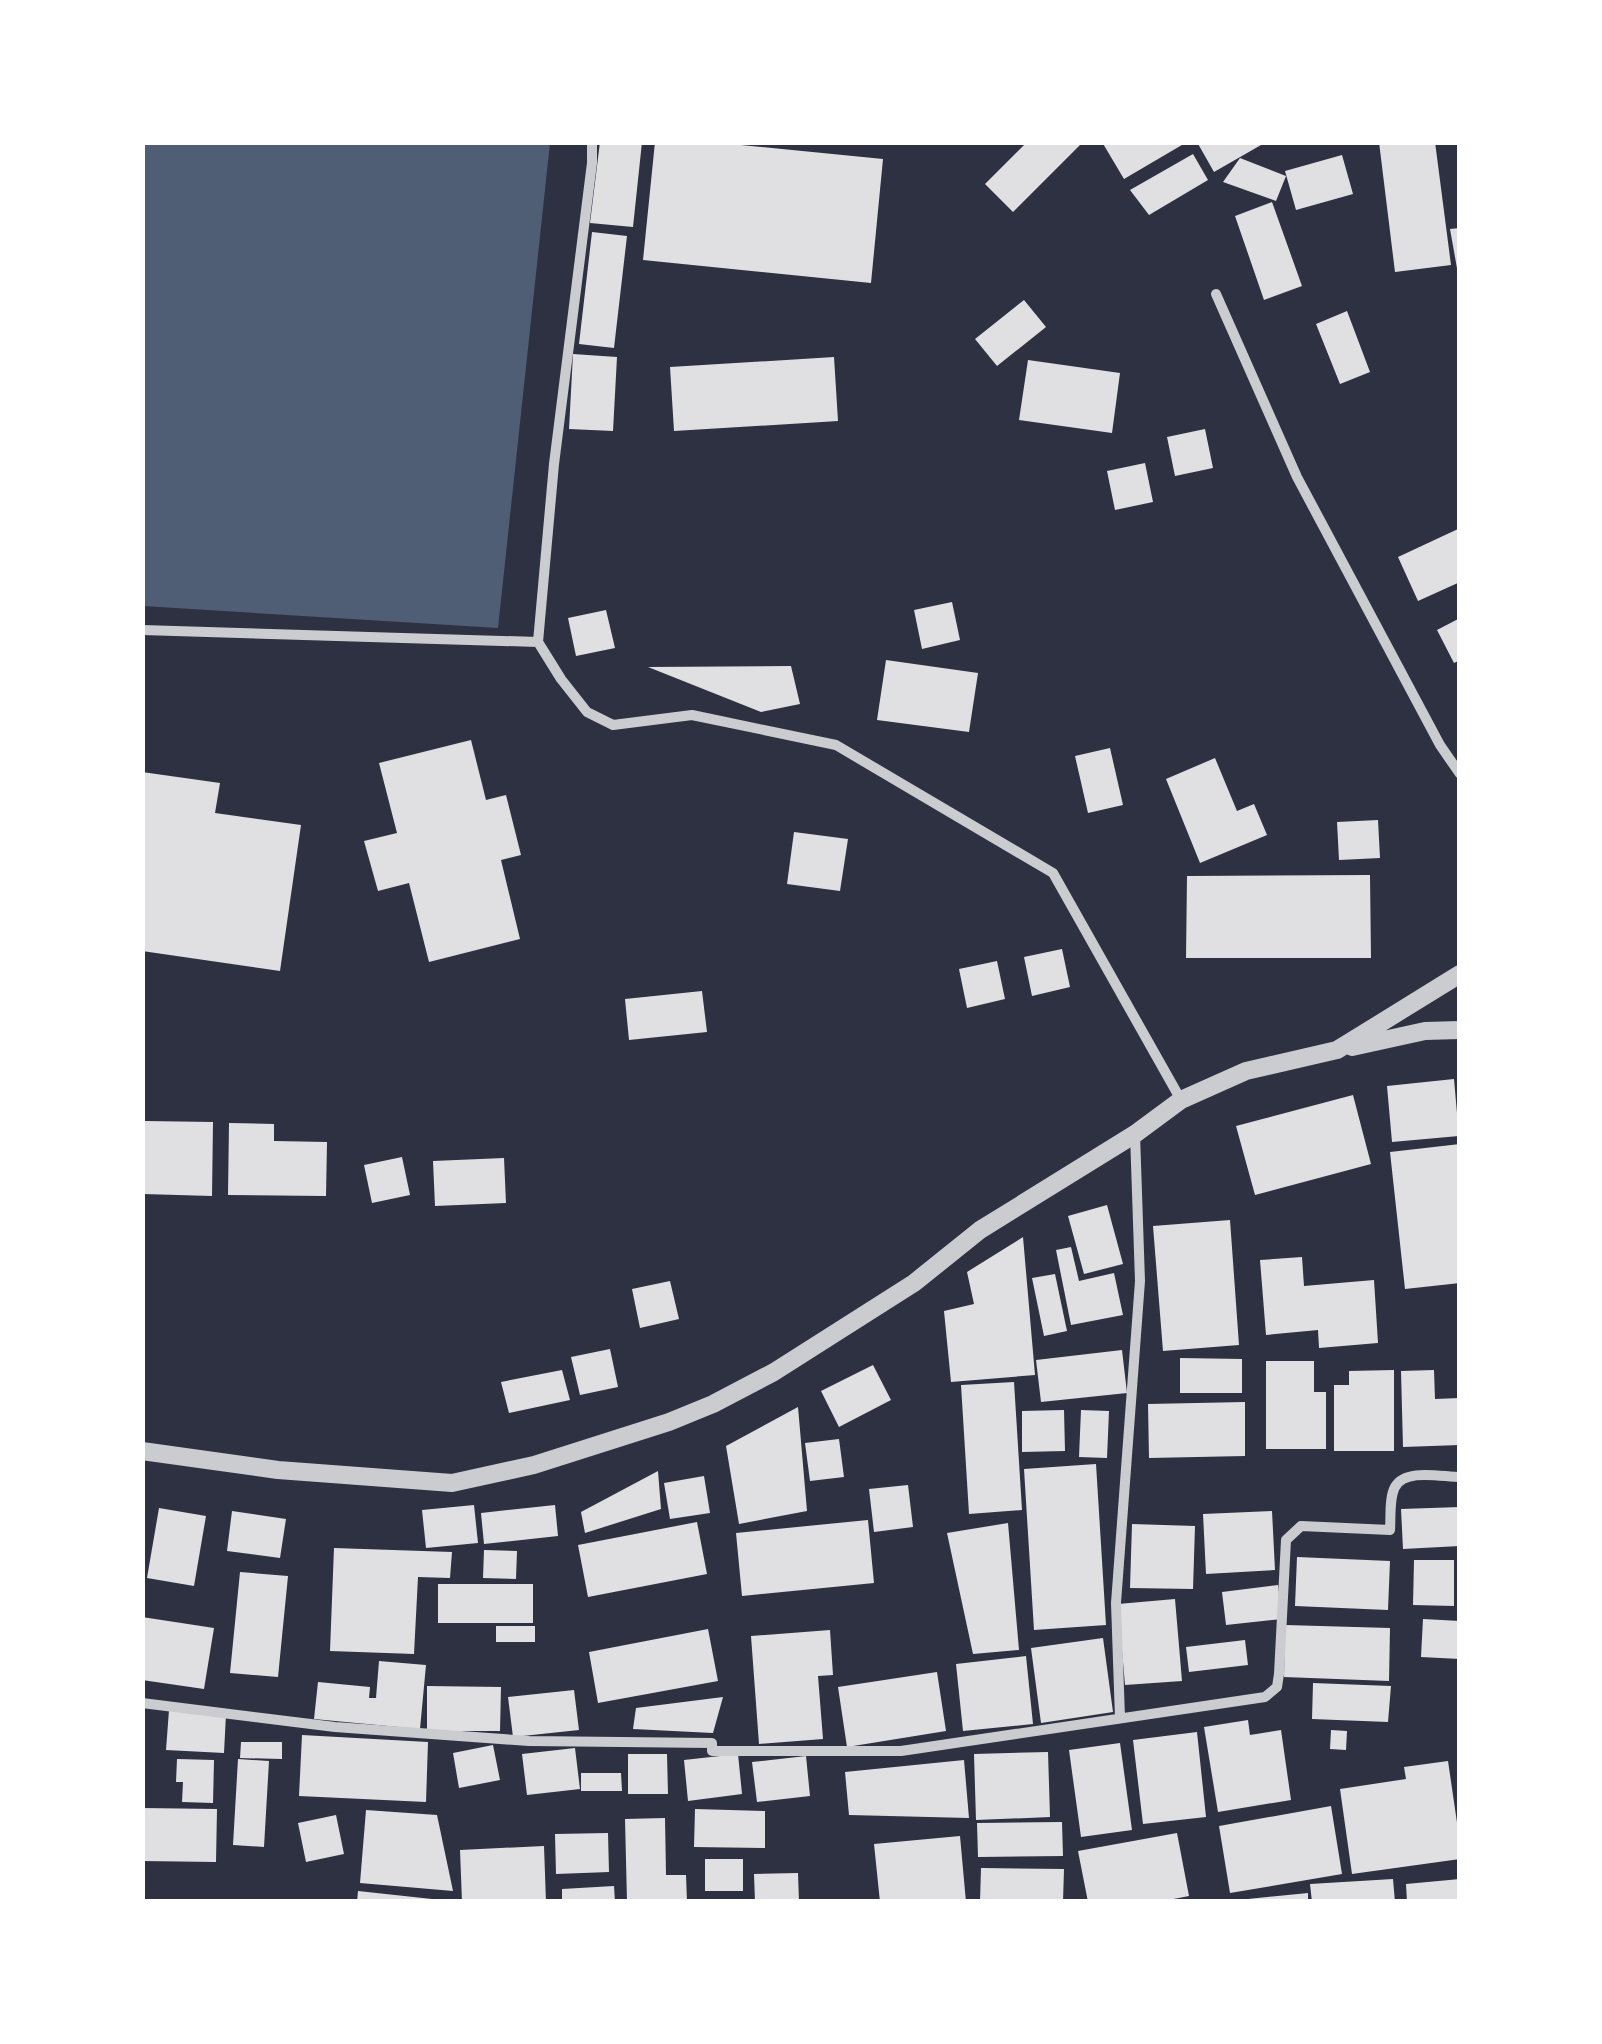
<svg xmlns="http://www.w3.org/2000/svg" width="1602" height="2044" viewBox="0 0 1602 2044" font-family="'Times New Roman',serif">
	<rect width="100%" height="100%" fill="#2d3142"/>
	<path fill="#4f5d75" d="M144 143H550L498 628 143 606Z"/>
	<path fill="#e0e0e3" d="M600 142H642L633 227 590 223Z
		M655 142H710L883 159 871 283 643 260Z
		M1027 142H1083L1013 212 985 184Z
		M1102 142H1187L1124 179Z
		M1197 142H1259L1261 145 1214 172Z
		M1379 142H1435L1451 265 1395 272Z
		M1193 154 1208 180 1149 215 1130 190Z
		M1342 155 1353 194 1296 210 1285 171Z
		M1240 158 1286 176 1276 201 1223 182Z
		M1272 202 1302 286 1264 300 1235 216Z
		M1460 228V274H1458L1450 229Z
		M592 232 627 236 614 348 579 344Z
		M1024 300 1046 327 997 366 975 339Z
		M1347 311 1370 372 1340 384 1316 324Z
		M573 354 617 357 613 431 569 429Z
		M834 357 838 421 674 431 670 367Z
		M1028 360 1120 373 1112 433 1019 420Z
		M1205 429 1213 468 1175 476 1167 437Z
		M1145 463 1153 502 1115 510 1107 471Z
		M1458 529 1460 582 1418 601 1398 557Z
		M952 602 960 640 922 649 914 610Z
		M606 610 615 648 576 656 568 618Z
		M1460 618V660L1454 663 1437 630Z
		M886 660 978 673 969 732 877 720Z
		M791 666 800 704 761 712 648 667Z
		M471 740 486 800 506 795 521 855 501 860 520 939 429 962 409 883 378 891 364 841 397 833 379 763Z
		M1110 748 1123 805 1088 813 1075 756Z
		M1215 758 1237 811 1254 804 1267 835 1200 863 1166 779Z
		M142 772 220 783 215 813 301 825 280 971 142 951Z
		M1378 820 1380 858 1339 860 1337 822Z
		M794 832 848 839 840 891 787 884Z
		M1370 875 1371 958H1186L1187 876Z
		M1062 949 1070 987 1032 996 1024 957Z
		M997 961 1005 999 967 1008 959 969Z
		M702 991 707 1032 629 1040 625 999Z
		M1454 1079 1459 1136 1392 1142 1387 1086Z
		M1353 1095 1371 1164 1255 1195 1236 1126Z
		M145 1121 213 1122 212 1196 143 1194Z
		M229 1123 274 1124V1141L327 1142 326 1196 228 1195Z
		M1460 1144V1283L1405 1289 1390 1152Z
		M402 1157 410 1195 372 1203 364 1165Z
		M504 1158 506 1203 435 1206 433 1161Z
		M1107 1205 1123 1264 1084 1274 1068 1216Z
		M1230 1220 1239 1345 1163 1351 1153 1226Z
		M1023 1237 1035 1375 951 1382 944 1311 974 1304 967 1272Z
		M1071 1247 1079 1281 1114 1273 1123 1315 1071 1325 1056 1250Z
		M1302 1257 1304 1286 1374 1280 1378 1343 1319 1348 1318 1330 1266 1335 1260 1260Z
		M1055 1274 1067 1331 1044 1336 1032 1278Z
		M670 1281 679 1319 640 1328 632 1289Z
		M610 1349 618 1387 580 1395 571 1357Z
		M1122 1350 1127 1393 1041 1402 1036 1360Z
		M1180 1358 1242 1359V1393H1180Z
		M1266 1361H1314V1392H1326V1449H1266Z
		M873 1365 891 1400 839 1427 821 1391Z
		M562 1370 570 1400 509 1413 501 1382Z
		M1394 1370V1451H1334V1385H1349V1371Z
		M1434 1370 1435 1399 1460 1398V1445L1403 1447 1401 1371Z
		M1014 1382 1022 1510 969 1514 961 1385Z
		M1245 1402V1456L1149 1458 1148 1404Z
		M798 1407 807 1511 739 1524 726 1446Z
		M1064 1410 1065 1451 1022 1452V1411Z
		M1081 1410 1109 1411 1107 1458 1079 1457Z
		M839 1439 844 1477 810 1481 805 1443Z
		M1096 1464 1106 1625 1034 1630 1024 1469Z
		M658 1471 661 1509 585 1533 581 1512Z
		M704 1476 710 1513 670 1519 664 1483Z
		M908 1485 913 1527 874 1532 869 1489Z
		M474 1505 478 1543 426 1548 422 1510Z
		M555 1505 558 1536 484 1544 481 1513Z
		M1460 1507V1546L1403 1549 1401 1509Z
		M159 1508 206 1516 194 1586 147 1578Z
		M232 1511 286 1519 280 1558 227 1551Z
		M1272 1511 1275 1570 1206 1574 1203 1514Z
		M868 1520 874 1583 742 1596 736 1533Z
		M697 1522 707 1574 588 1597 578 1545Z
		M1008 1523 1019 1650 973 1654 947 1533Z
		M1132 1524 1195 1526 1193 1589 1130 1588Z
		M334 1548 452 1552 450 1578 418 1577 414 1654 330 1651Z
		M484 1550 517 1551 516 1579 483 1578Z
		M1297 1557 1390 1561 1388 1610 1295 1606Z
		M1414 1560H1454V1606L1413 1605Z
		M240 1572 288 1576 278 1677 230 1673Z
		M438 1584H533V1623H438Z
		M1278 1585 1282 1619 1226 1625 1222 1592Z
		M1175 1599 1182 1681 1125 1685 1118 1604Z
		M142 1617 214 1628 204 1689 142 1680Z
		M1423 1619 1460 1621V1659L1421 1657Z
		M1285 1625 1390 1628 1389 1681 1284 1677Z
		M496 1626H535V1642H496Z
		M708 1629 718 1681 598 1703 589 1652Z
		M830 1630 833 1675 818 1676 823 1739 759 1744 751 1636Z
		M1103 1638 1113 1712 1041 1723 1031 1648Z
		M1245 1640 1248 1665 1189 1672 1186 1647Z
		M1026 1656 1033 1724 963 1731 956 1664Z
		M379 1661 426 1665 420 1729 314 1719 318 1682 370 1687 369 1698H376Z
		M937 1672 946 1731 847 1747 838 1687Z
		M1313 1683 1391 1686 1388 1722 1312 1719Z
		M427 1686 501 1687 500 1731H427Z
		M574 1690 579 1730 513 1737 508 1697Z
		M723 1697 713 1733 633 1729 636 1708Z
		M169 1710 226 1714 224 1753 166 1750Z
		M1248 1720 1250 1735 1281 1730 1291 1800 1218 1812 1204 1727Z
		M1331 1730 1347 1731 1346 1750 1330 1749Z
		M1197 1732 1206 1817 1143 1824 1133 1740Z
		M302 1735 428 1742 426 1802 299 1796Z
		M241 1742H282V1759L240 1758Z
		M1120 1743 1132 1830 1081 1837 1069 1750Z
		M493 1745 500 1780 459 1788 453 1753Z
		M575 1748 580 1789 527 1795 522 1754Z
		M1048 1752 1050 1817 976 1820 974 1754Z
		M628 1754H667L668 1794H628Z
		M738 1754 742 1794 688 1801 684 1760Z
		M806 1756 810 1796 757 1802 752 1762Z
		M177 1759 214 1760 213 1803 182 1802 183 1782H176Z
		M238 1759 269 1761 264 1847 233 1845Z
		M964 1760 969 1818 849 1815 845 1772Z
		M1448 1761 1460 1843V1859L1352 1874 1340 1789 1406 1779 1404 1767Z
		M581 1773H621L622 1791H581Z
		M1331 1806 1342 1874 1230 1893 1219 1826Z
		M142 1808 217 1809 216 1862 142 1861Z
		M695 1809 765 1811V1848L694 1847Z
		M366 1810 437 1815 453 1891 360 1883Z
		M336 1815 344 1854 306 1862 298 1823Z
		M665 1818 666 1875H686L687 1902H627L625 1819Z
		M1062 1822 1063 1856 978 1857 977 1823Z
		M608 1833 609 1872 556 1874 555 1834Z
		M1177 1833 1189 1896 1158 1902H1088L1078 1851Z
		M960 1836 966 1902H880L874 1844Z
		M544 1846 546 1902H462L460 1850Z
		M705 1859H743V1891H705Z
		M981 1868 1064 1869 1063 1902H980Z
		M798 1873 799 1902H755L754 1874Z
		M1393 1879 1395 1902H1312L1310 1884Z
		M1460 1879V1902H1407L1406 1884Z
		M614 1886 615 1902H562V1889Z
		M358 1891 432 1899V1902H357Z
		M1308 1893V1902H1248V1899Z"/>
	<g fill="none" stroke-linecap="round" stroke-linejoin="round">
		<path stroke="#caccd0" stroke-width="10" d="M592 142V163L554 464 538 642 561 679 587 712 613 725 692 715 836 745 1053 873 1181 1100
			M1216 294 1297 477 1440 745 1460 774
			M142 630 538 642
			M142 1703 335 1727 529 1741 712 1743V1751H901L1265 1697 1277 1687 1279 1674 1286 1540 1301 1526 1390 1530C1391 1517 1389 1498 1395 1487 1405 1468 1442 1477 1460 1477
			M1120 1718 1116 1603 1140 1281 1135 1134"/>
		<path stroke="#caccd0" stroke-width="18" d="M1352 1047 1425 1031 1460 1030
			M142 1451 278 1470 452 1483 534 1465 669 1422 713 1404 774 1372 914 1283 980 1230 1135 1134 1181 1100 1246 1071 1337 1050 1460 974"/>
	</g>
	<rect width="1602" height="2044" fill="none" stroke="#ffffff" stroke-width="290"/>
</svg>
